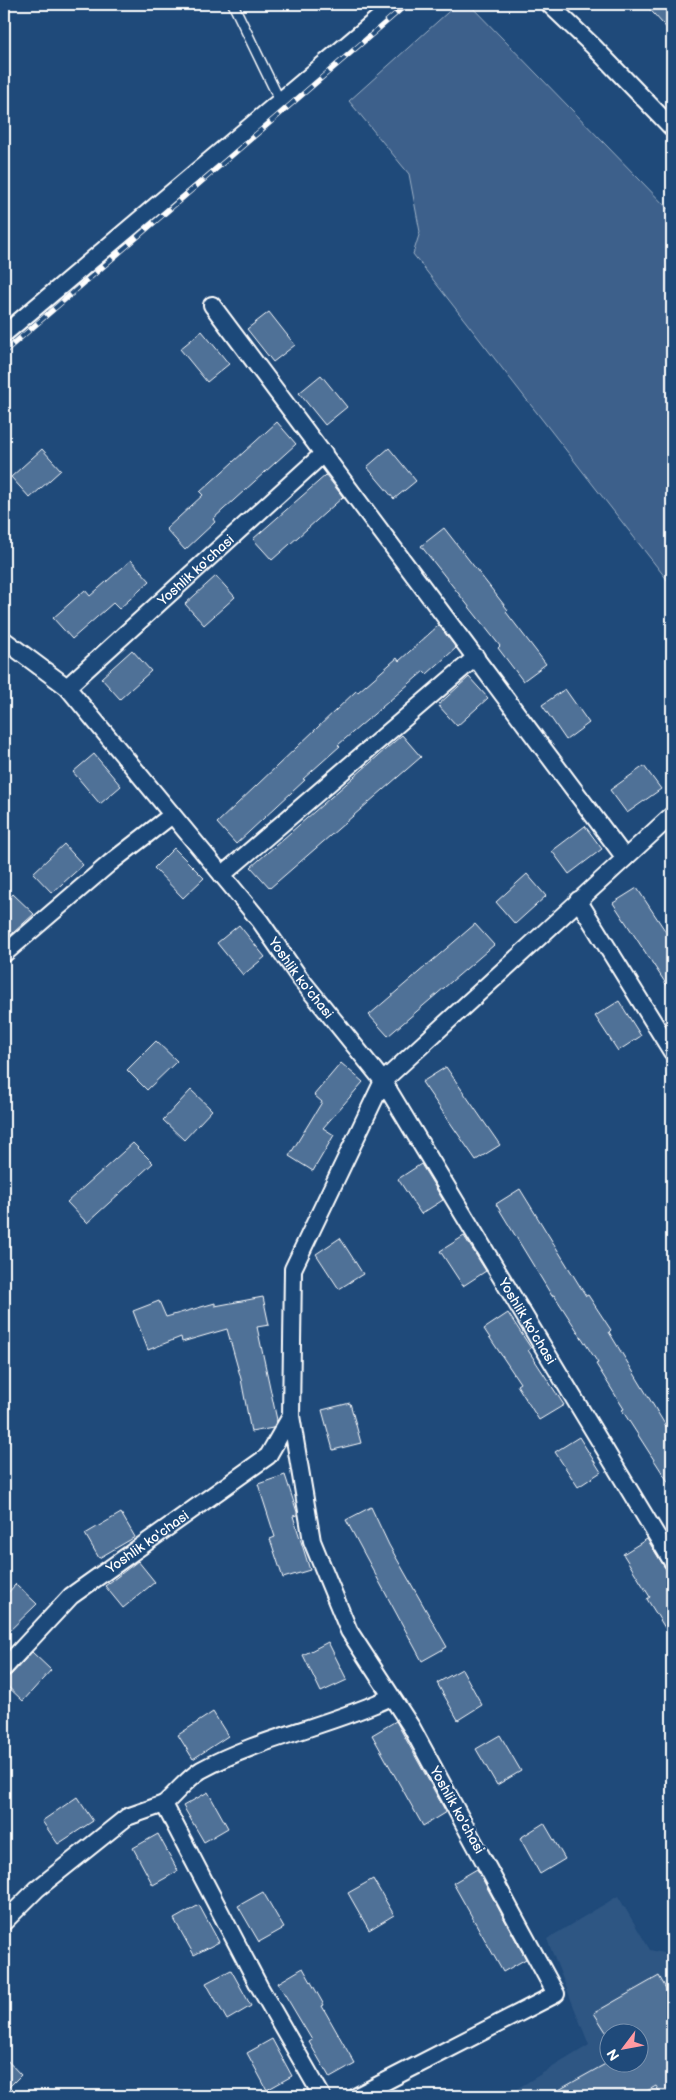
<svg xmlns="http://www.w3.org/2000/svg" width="676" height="2100" viewBox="0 0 676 2100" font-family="'Balsamiq Sans',sans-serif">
	<rect width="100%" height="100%" fill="#1f4a7a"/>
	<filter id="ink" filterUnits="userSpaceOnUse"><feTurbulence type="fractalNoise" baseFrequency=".02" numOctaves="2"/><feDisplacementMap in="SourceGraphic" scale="10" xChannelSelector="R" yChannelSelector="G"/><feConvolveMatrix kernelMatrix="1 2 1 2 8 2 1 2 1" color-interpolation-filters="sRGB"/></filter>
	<g filter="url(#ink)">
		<path fill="#2e5683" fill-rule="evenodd" d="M618 1896 650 1950 672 1955V2096H505L589 2045 547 1939ZM608 2032H638V2062H608Z"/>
		<path fill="#3c618b" stroke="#9eb0c5" d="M457 4H469L672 213V586L413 254 420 232 409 174 349 101Z"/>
		<path fill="#507197" stroke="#fff" d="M645 4H672V34Z
			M269 312 295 345 273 362 247 329Z
			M202 331 229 364 207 382 180 349Z
			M321 375 347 407 325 425 299 393Z
			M277 422 296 444 213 519 215 522 185 550 166 529 203 495 200 492Z
			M389 448 416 481 394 499 367 467Z
			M42 449 61 470 30 498 11 477Z
			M326 475 343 497 272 560 253 539Z
			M444 528 508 610 506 612 546 664 523 681 498 648 500 646 421 546Z
			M131 560 150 581 119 609 113 603 72 639 53 618 85 590 90 596Z
			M216 576 235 597 204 625 185 604Z
			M439 625 456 648 427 674 424 671 338 745 340 746 303 779 305 780 236 844 217 823 356 691 358 692 397 658 399 661Z
			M132 650 151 671 120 699 101 678Z
			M469 677 488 698 457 726 438 705Z
			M565 689 589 723 566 740 542 705Z
			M402 735 421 757 270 888 251 867Z
			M94 754 121 786 100 804 73 772Z
			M644 766 661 789 627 813 610 790Z
			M585 826 602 849 569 874 552 851Z
			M64 844 83 865 52 893 33 873Z
			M174 848 204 878 183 898 154 868Z
			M527 874 546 896 515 924 496 902Z
			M637 888 672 941V993L613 903Z
			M13 894 34 914 4 941V904Z
			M475 924 494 945 388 1036 369 1015Z
			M239 925 265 957 243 975 217 943Z
			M619 1001 641 1036 618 1051 595 1016Z
			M156 1041 177 1061 147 1090 127 1070Z
			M341 1063 363 1082 323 1128 334 1135 313 1171 289 1156 322 1102 314 1095Z
			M446 1067 500 1145 476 1160 422 1082Z
			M191 1090 212 1110 184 1140 163 1120Z
			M133 1143 153 1163 87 1223 67 1202Z
			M421 1164 443 1200 421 1214 398 1179Z
			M520 1189 586 1296 588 1295 611 1330 609 1332 672 1436V1488L622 1410 624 1409 596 1364 598 1363 554 1295 552 1296 496 1204Z
			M464 1236 486 1271 463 1286 440 1251Z
			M340 1238 363 1274 339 1289 316 1254Z
			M263 1297 269 1325 257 1327 277 1420 273 1428 251 1432 241 1379 227 1329 182 1342 181 1337 148 1350 133 1311 159 1301 166 1317 215 1303V1306Z
			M508 1313 531 1348 528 1350 564 1405 539 1420 517 1385 520 1383 484 1329Z
			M350 1403 361 1443 333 1450 322 1410Z
			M579 1437 601 1472 578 1487 555 1452Z
			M285 1475 297 1512V1515L293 1516 310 1570 283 1578 270 1539 275 1537 258 1484Z
			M371 1507 389 1545 447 1647 422 1661 346 1520Z
			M121 1513 135 1537 99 1558 85 1534Z
			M647 1539 669 1574 666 1576 672 1586V1639L647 1599 650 1597 623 1554Z
			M138 1561 155 1582 123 1608 105 1586Z
			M16 1584 37 1604 4 1636V1597Z
			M328 1642 347 1680 321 1692 303 1655Z
			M32 1652 51 1670 23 1701 4 1683V1679L11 1675Z
			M462 1669 482 1705 458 1720 437 1683Z
			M213 1712 228 1736 193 1759 178 1735Z
			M396 1721 446 1812 423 1826 372 1735Z
			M500 1735 521 1771 497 1785 476 1749Z
			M208 1792 228 1828 204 1842 183 1806Z
			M77 1797 93 1821 58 1844 42 1821Z
			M544 1823 565 1859 540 1874 520 1838Z
			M158 1834 178 1871 153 1885 133 1848Z
			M477 1869 526 1959 503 1972 453 1883Z
			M373 1879 394 1915 369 1930 348 1893Z
			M263 1892 284 1928 259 1942 238 1906Z
			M199 1905 219 1942 194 1955 174 1919Z
			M303 1968 324 2005 322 2006 355 2064 330 2078 309 2042 312 2040 278 1983Z
			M231 1970 251 2006 227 2020 206 1983Z
			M659 1976 672 1999V2096H662L656 2086 638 2096H548L609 2062H638V2032H606L594 2013Z
			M272 2039 292 2076 267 2090 247 2053Z
			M4 2057 21 2075 4 2092Z"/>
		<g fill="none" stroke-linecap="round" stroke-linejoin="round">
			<g stroke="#fff" stroke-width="12">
				<path id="lane" d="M233 4 280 101"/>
			</g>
			<g stroke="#fff" stroke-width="20">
				<g id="street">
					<path d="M549 4 593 46 672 128"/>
					<path d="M212 305 625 858"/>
					<path d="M4 334 395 4"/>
					<path id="s1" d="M4 640 67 687 260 921 299 977 383 1081 672 1561"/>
					<path id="s2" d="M67 687 324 453"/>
					<path d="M222 875 476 657"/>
					<path d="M578 900 672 1052"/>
					<path d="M4 954 110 863 172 815"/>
					<path id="s3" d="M4 1668 71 1596 268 1456 291 1416"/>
					<path d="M164 1804C176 1793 188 1778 201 1770 261 1737 330 1726 391 1697"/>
					<path d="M4 1922 37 1889 127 1817 164 1804 259 1986 322 2096"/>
					<path d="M357 2096 556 1994 412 1728 349 1631 312 1541 291 1416 293 1269 383 1081 672 815"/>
				</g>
			</g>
			<use href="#lane" stroke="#1f4a7a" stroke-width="9"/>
			<use href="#street" stroke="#1f4a7a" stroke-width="16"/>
			<g stroke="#fff" stroke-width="5.5">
				<path id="rail" d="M4 352 407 4"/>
			</g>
			<use href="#rail" stroke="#1f4a7a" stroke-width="4" stroke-dasharray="11" stroke-linecap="butt"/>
		</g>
	</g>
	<g text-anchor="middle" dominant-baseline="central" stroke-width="5" stroke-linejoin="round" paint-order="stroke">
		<g font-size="14" fill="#fff" stroke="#1f4a7a">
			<text stroke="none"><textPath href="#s2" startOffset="174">Yoshlik ko'chasi</textPath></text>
			<text stroke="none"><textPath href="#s1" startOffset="452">Yoshlik ko'chasi</textPath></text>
			<text stroke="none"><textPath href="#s1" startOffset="864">Yoshlik ko'chasi</textPath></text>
			<text stroke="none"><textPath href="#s3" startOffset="192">Yoshlik ko'chasi</textPath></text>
			<text transform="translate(457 1810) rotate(61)">Yoshlik ko'chasi</text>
		</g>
	</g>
	<rect width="676" height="2100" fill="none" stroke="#1f4a7a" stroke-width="20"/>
	<rect x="10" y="10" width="656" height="2080" fill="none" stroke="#fff" stroke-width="2" filter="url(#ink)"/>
	<g transform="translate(624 2048) rotate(238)"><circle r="24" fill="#1f4a7a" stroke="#7992af"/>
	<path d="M0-4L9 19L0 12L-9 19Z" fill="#ff9aa2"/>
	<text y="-8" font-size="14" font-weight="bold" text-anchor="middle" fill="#ffffff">N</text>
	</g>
</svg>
